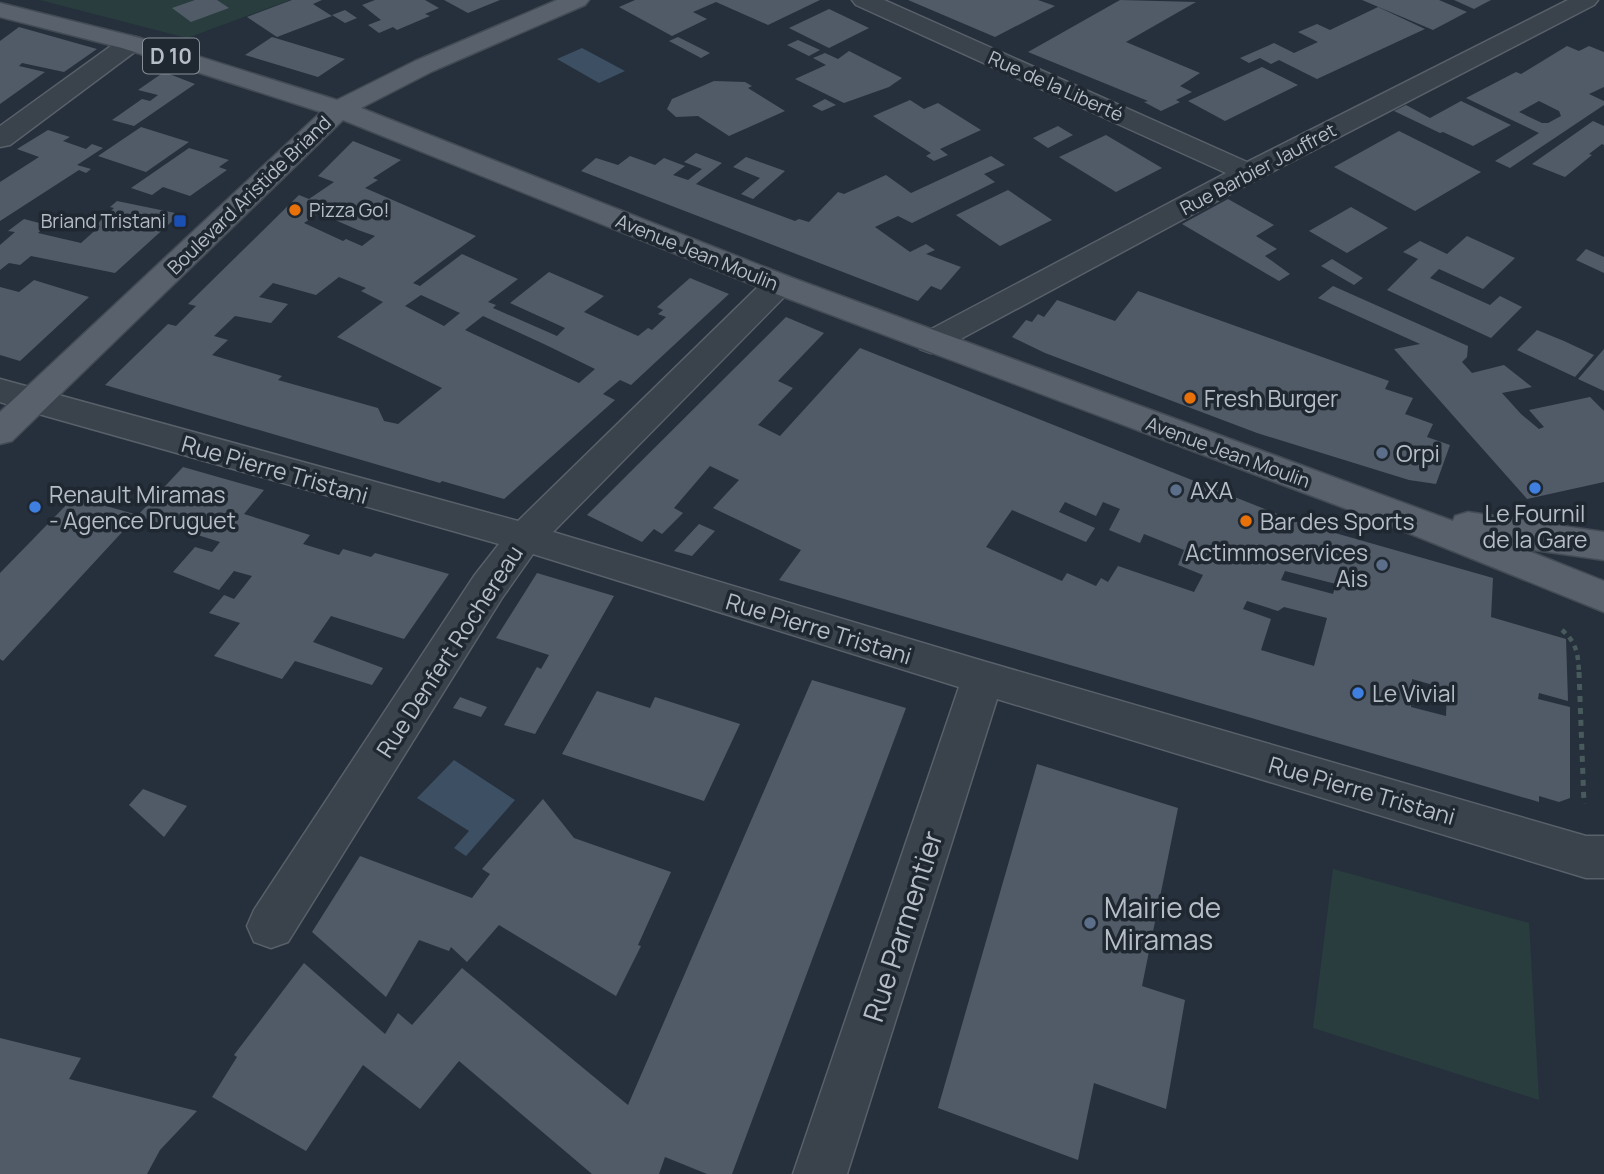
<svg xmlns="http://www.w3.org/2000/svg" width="1604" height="1174" viewBox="0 0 1604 1174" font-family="Manrope,sans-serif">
	<rect width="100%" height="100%" fill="#26303c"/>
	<path fill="#293d3e" d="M40 0H290L187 38Z
		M1333 869 1529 923 1539 1100 1313 1028Z"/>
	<path fill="#3d4f63" d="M582 48 625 71 599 83 557 59Z
		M454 760 515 800 466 856 454 848 469 831 417 798Z"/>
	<path fill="#505b67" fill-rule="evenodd" d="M195 0H217L229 8 191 22 172 8Z
		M292 0H322L313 4 332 16 277 37 247 17Z
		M375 0H425L439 8 425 14 430 16 397 30 393 27 379 33 368 25 381 20 362 5Z
		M444 0H500L468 13Z
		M635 0H820L768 25 716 2 693 12 707 19 672 36 619 7Z
		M908 0H1038L1055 6 995 37Z
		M1120 0 1196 2 1126 42 1200 73 1180 86 1192 92 1176 100 1180 102 1161 111 1144 102 1148 101 1028 52Z
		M1362 0H1439L1467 12 1433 30Z
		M1454 0H1491L1474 9Z
		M1378 7 1425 29 1317 79 1279 60 1271 64 1260 58 1249 63 1240 58 1274 43 1294 53 1318 42 1298 32 1317 24 1330 30Z
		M829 9 869 28 829 48 789 28Z
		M345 10 357 18 345 23 332 15Z
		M19 27 97 49 64 72 22 63 19 66 45 72 0 104V41Z
		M272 37 345 59 318 77 245 55Z
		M678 37 710 53 701 58 669 41Z
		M798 40 820 50 809 56 787 45Z
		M1567 46 1579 51 1589 46 1604 52V87L1589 94 1604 101V105L1510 168 1495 161 1539 133 1466 98 1516 72 1521 74ZM1539 101 1559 111 1561 116 1548 123H1542L1519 112Z
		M849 51 902 78 889 87 844 103 795 79 826 65 813 58 825 53 838 59Z
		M1262 67 1298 85 1225 121 1188 101Z
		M164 72 195 84 134 126 112 120 142 99 150 101 158 95 138 90Z
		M714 81 745 82 752 86 748 88 785 111 729 136 698 116 676 117 667 109 672 99Z
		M825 99 836 105 822 111 812 106Z
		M910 100 924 109 938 103 981 130 940 149 948 155 934 161 926 156 931 153 873 116Z
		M1461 101 1511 125 1473 146 1443 132 1440 133 1394 111 1406 105 1430 118Z
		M1593 121 1604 126V145L1602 144 1589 154 1592 155 1565 177 1532 164Z
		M1058 126 1073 135 1048 148 1033 138Z
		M141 127 189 142 146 172 98 156Z
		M48 130 70 137 63 141 86 149 92 144 103 148 77 165 91 169 86 173 79 170 0 221V182L39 157 17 149Z
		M1399 131 1481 172 1415 211 1334 167Z
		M1106 135 1162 168 1116 192 1059 157Z
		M353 141 401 160 373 178 378 180 365 188 476 236 413 283 420 286 462 254 518 279 488 302 496 305 493 308 557 336 565 328 510 303 549 272 604 296 584 312 638 336 648 328 652 330 666 317 658 314 663 310 657 307 690 278 729 294 631 385 620 380 603 394 615 400 504 499 442 481 440 483 105 385 168 324 176 326 196 306 188 304 299 195 309 199 334 182 318 176ZM319 213 358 230 375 236 362 246 346 239 343 241 304 223ZM339 277 366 288 361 291 383 302 337 337 442 388 398 424 384 421 378 408 278 380 282 376 212 355 228 340 214 336 235 316 271 323 288 304 259 297 273 283 316 295ZM421 295 460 313 444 326 405 306ZM483 316 546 345 595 369 579 383 465 330Z
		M189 148 229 160 219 167 227 170 190 196 163 187 152 195 131 188Z
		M696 153 722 163 696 184 795 221 799 219 809 222 838 192 844 194 886 175 911 193 991 156 1005 165 984 174 995 182 912 223 898 216 875 227 910 252 926 244 935 250 926 254 961 267 941 290 931 286 918 301 581 171 596 158 618 165 630 156 655 165 664 158 685 166 673 175 688 180 702 169 684 162Z
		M746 157 785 171 753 199 741 194 760 178 733 167Z
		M1008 190 1052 220 1000 246 956 215Z
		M1228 199 1274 225 1256 236 1277 249 1265 256 1290 274 1279 281 1182 224Z
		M117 201 180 214 115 273 31 256 20 265 9 263 0 270V245L15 232 8 231 24 219 47 225 38 233 81 243 100 226 96 225 114 208 110 207Z
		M1351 207 1388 228 1347 253 1309 231Z
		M1467 236 1515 258 1483 289 1439 269 1430 278 1490 305 1500 296 1522 307 1491 338 1387 290 1418 259 1403 252 1420 241 1447 254Z
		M1586 249 1604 257V273L1576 260Z
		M1332 259 1363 278 1354 285 1321 266Z
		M34 280 89 297 20 361 0 355V287L19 292Z
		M1333 286 1468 346 1467 357 1462 362 1472 373 1504 365 1532 387 1502 393 1521 414 1539 429 1544 427 1529 410 1590 397 1604 411V482L1527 499 1394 349 1420 344 1318 298Z
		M1138 291 1389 381 1385 389 1413 398 1405 414 1433 424 1427 437 1450 445 1436 484 1409 480 1257 433 1045 353 1012 337 1026 320 1032 322 1038 314 1044 317 1057 300 1115 321Z
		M786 317 824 333 778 381 793 388 758 425 780 436 860 348 1300 523 1493 578 1491 617 1566 639 1568 701 1539 693 1538 699 1570 707V798L1559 802 1539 796V802L779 580 801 550 713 508 739 480 710 466 674 508 683 513 662 534 654 529 642 542 587 515ZM1065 502 1096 516 1103 502 1120 509 1109 530 1140 543 1144 534 1184 550 1178 565 1203 575 1194 592 1118 566 1108 582 1101 578 1096 586 1067 573 1062 581 986 547 1012 510 1086 542 1095 528 1059 512ZM1285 571 1336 584 1333 594 1281 580ZM1247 601 1278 611 1284 607 1327 618 1314 666 1261 650 1271 619 1243 609ZM1412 679 1447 689 1446 716 1411 707Z
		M1537 330 1564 341 1594 355 1575 377 1517 350Z
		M1604 349V391L1578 379Z
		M183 467 264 490 244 514 310 535 303 544 339 555 343 549 371 557 375 553 449 574 404 639 331 616 313 642 383 668 372 685 295 661 282 679 214 656 240 623 209 613 224 595 234 599 252 576 234 571 219 590 173 572 195 547 212 552 220 542 137 516 3 661 0 659V573L74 497 138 515Z
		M699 524 715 531 692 556 674 551Z
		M537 573 614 596 535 734 504 725 537 667 541 669 549 655 496 638Z
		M812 680 906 708 732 1174H707L665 1157 659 1174H592L459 1061 420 1109 363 1065 306 1151 212 1097 237 1057 234 1055 304 963 385 1034 398 1013 412 1025 462 968 628 1105Z
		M597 691 650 708 655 697 740 724 704 801 562 754Z
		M460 697 487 707 481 717 453 708Z
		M1037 764 1178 808 1142 986 1185 1000 1166 1109 1094 1083 1078 1160 938 1108Z
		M143 789 187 806 164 837 129 805Z
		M543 799 574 838 671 872 638 945 641 946 616 996 499 925 467 962 451 947 449 951 419 940 386 997 312 932 360 856 472 898 490 874 482 869Z
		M0 1038 81 1058 69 1079 197 1111 160 1150 147 1174H0Z"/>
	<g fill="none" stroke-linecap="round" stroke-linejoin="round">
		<g stroke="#58606a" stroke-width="3">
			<path id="minor" d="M852 0H884L1247 162 1568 0H1598L1594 5 1258 179 942 349 931 353 920 349 915 342 920 335 1226 173 856 5Z
				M131 36 140 38 143 43 140 48 10 145 0 147V126L122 38Z
				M779 274 790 277 794 284 790 291 553 532 983 661 1586 836H1604V878H1586L997 699 847 1174H793L959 687 533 554 502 598 288 942 271 948 254 942 247 926 254 910 474 576 499 544 21 409 0 402V379L518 521 768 277Z"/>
		</g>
		<g stroke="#434b55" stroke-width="3">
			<path id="major" d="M557 0H589L585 5 433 71 361 108 790 277 1453 521 1455 516 1468 512 1604 532V560L1521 548 1604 581V612L1376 520 768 291 343 120 12 441 0 444V412L321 112 122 48 0 17V3L140 38 337 100 415 61Z"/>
		</g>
		<path stroke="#485a5c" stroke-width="4.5" stroke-dasharray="5 5" stroke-linecap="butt" d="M1562 630C1577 643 1578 654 1579 673"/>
		<path stroke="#485a5c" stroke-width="5" stroke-dasharray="6 6" stroke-linecap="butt" d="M1579 672 1584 804"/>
		<use href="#minor" fill="#3a424c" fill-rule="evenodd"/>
		<use href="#major" fill="#58616c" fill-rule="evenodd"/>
	</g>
	<g fill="#e8710a" stroke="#1f2731" stroke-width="2.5">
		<circle cx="295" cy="210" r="7"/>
		<circle cx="1190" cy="398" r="7"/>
		<circle cx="1246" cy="521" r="7"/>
	</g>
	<rect fill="#1a4fb4" stroke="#1f2731" stroke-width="2.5" x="173" y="214" width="14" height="14" rx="3.5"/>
	<g fill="#5c6f8a" stroke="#1f2731" stroke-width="2.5">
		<circle cx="1382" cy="453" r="7"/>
		<circle cx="1176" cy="490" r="7"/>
		<circle cx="1382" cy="565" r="7"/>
		<circle cx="1090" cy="923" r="7"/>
	</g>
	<g fill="#3f7fe0" stroke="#1f2731" stroke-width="2.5">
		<circle cx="1535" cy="488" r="7"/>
		<circle cx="35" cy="507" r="7"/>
		<circle cx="1358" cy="693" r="7"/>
	</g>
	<g text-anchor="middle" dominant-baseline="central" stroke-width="7" stroke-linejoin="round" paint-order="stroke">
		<g font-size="19" fill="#b6bdc7" stroke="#1f2731">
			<text transform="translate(1056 86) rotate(24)">Rue de la Liberté</text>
			<text transform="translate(1258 169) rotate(-28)">Rue Barbier Jauffret</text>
			<text transform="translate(249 195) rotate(-44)">Boulevard Aristide Briand</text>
			<text transform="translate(697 252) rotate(22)">Avenue Jean Moulin</text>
			<text transform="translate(1228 452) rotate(20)">Avenue Jean Moulin</text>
		</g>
		<g font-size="19" fill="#b6bdc7" stroke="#1f2731" text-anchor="start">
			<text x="309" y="210">Pizza Go!</text>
			<text x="166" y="221" text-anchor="end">Briand Tristani</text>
		</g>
		<rect fill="#1f2731" stroke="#89909a" stroke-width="2" x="143" y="38.5" width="56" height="35" rx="5"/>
		<g font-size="21" font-weight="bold" fill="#b6bdc7">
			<text x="171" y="56">D 10</text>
		</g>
		<g font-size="23" fill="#b6bdc7" stroke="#1f2731" text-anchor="start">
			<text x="1204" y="398">Fresh Burger</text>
			<text x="1396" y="453">Orpi</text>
			<text x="1190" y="490">AXA</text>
			<text x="49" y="494">Renault Miramas<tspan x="49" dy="26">- Agence Druguet</tspan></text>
			<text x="1535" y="513" text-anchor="middle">Le Fournil<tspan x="1535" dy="26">de la Gare</tspan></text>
			<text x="1260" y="521">Bar des Sports</text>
			<text x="1368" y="552" text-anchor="end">Actimmoservices<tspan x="1368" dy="26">Ais</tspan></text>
			<text x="1372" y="693">Le Vivial</text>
		</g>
		<g font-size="23" fill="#b6bdc7" stroke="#1f2731">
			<text transform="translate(275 469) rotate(16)">Rue Pierre Tristani</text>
			<text transform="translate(819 628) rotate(17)">Rue Pierre Tristani</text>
			<text transform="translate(449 651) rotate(-57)">Rue Denfert Rochereau</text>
			<text transform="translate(1362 790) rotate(16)">Rue Pierre Tristani</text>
		</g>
		<g font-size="28" fill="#b6bdc7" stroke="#1f2731" text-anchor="start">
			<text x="1104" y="907">Mairie de<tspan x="1104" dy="32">Miramas</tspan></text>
		</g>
		<g font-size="28" fill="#b6bdc7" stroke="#1f2731">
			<text transform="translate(902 926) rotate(-72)">Rue Parmentier</text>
		</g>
	</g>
</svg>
